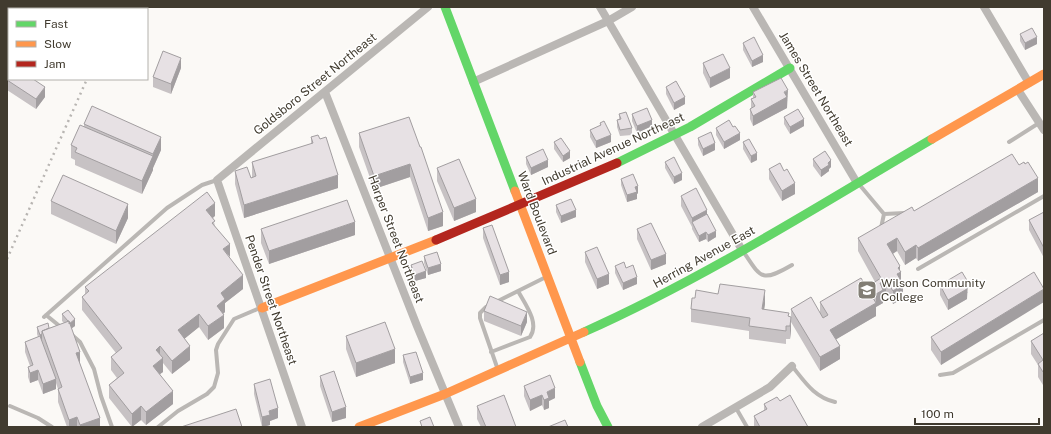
<svg xmlns="http://www.w3.org/2000/svg" width="1051" height="434" viewBox="0 0 1051 434" font-family="'Public Sans',sans-serif">
	<rect width="100%" height="100%" fill="#fbf9f6"/>
	<g fill="none" stroke-linecap="round" stroke-linejoin="round">
		<path stroke="#bab7b4" stroke-width="4" d="M1009 142 1039 123
			M858 183 884 214 881 228
			M884 214 905 213
			M743 251C761 278 761 283 792 265
			M918 269 1044 196
			M46 315 62 328
			M44 317 167 208 202 185 217 180
			M71 334 80 342 94 369 101 396 112 427
			M491 352 530 337C540 323 525 304 518 291
			M792 366C805 382 814 397 835 402
			M498 370 480 318V313L486 307 546 277
			M940 375 953 373 1044 320
			M10 406 38 418 52 427
			M736 408 747 427
			M158 427 178 411 207 394 214 387 218 373 216 350 218 344 234 319 260 308"/>
		<path stroke="#bab7b4" stroke-width="8" d="M600 7 742 250
			M753 7 857 183
			M984 7 1029 83
			M473 82 608 21 632 7
			M1018 90 1044 130
			M325 92 417 326 459 427
			M302 427 217 180 428 7
			M702 427 770 387 792 366"/>
		<path stroke="#63d668" stroke-width="9" d="M445 7 515 191
			M617 163 690 127 790 68
			M584 332C705 278 818 206 932 139
			M580 362 597 406 608 427"/>
		<path stroke="#ff974d" stroke-width="9" d="M932 139 1044 74
			M515 191 580 362
			M262 308 436 240
			M359 427 445 394 584 332"/>
		<path stroke="#b3261e" stroke-width="9" d="M436 240 617 163"/>
		<path stroke="#b8b5b2" stroke-width="2.5" stroke-dasharray="2 4" stroke-linecap="butt" d="M113 9 114 7
			M7 259 87 79"/>
	</g>
	<path fill="#c7c2c4" d="M1020 34 1037 44 1025 50 1020 41Z
		M743 43 763 62 752 67 743 50Z
		M7 62 45 97 36 109 7 90Z
		M703 63 730 78 710 88 703 73Z
		M181 68 171 94 153 87V77Z
		M666 87 685 104 674 110 666 94Z
		M753 92 788 101H787V108L753 126 750 119V109L751 108V99L753 98Z
		M619 114 632 128V135L620 136 617 127V120H619Z
		M632 114 652 126 637 133 632 121Z
		M409 117 443 226 428 231 410 177 374 189 359 147V133Z
		M784 117 804 126 790 134 784 124Z
		M600 123 611 142 596 148 590 137V130L600 126Z
		M84 124 161 150 153 168V167V170L142 194 75 165V160L71 158V145L84 126Z
		M716 128 740 140 724 149 716 135Z
		M311 137 338 188 244 218 235 184V171L251 178 252 177V162L311 144Z
		M698 138 715 150 703 156 698 145Z
		M554 142 570 158 563 162 554 149Z
		M743 142 757 160 751 163 743 149Z
		M526 157 548 167 531 175 526 164Z
		M813 159 831 167 829 169V171L821 177 813 166Z
		M665 162 682 180 674 184 665 168Z
		M1019 165 1038 192 918 261 916 258 905 265 897 251 893 254 900 271 903 298 893 304 886 293 883 294V303L876 307V316L836 339 840 359 820 371 791 322V309L820 312V302L870 293V285L875 282 858 251V238L914 211Z
		M437 168 476 212 454 221 437 181Z
		M769 169 784 171 795 194 782 201 769 179Z
		M621 179 638 193 637 194V199L627 202 621 185Z
		M681 196 707 214 716 237 708 242 706 239 699 242 692 229V227L681 206Z
		M51 201 128 218 116 244 51 214Z
		M556 205 576 217 561 223 556 212Z
		M1044 212V258L1029 230V220Z
		M215 216 213 218 215 226 243 289 225 303V312L223 314 224 328 208 340 199 327 184 339 190 360 172 374 163 363V372L160 374 173 404 146 425 141 420 132 427 109 398V385L117 378 111 370V357L116 353 82 310V297L85 294V287Z
		M483 228 509 282 500 285 483 238Z
		M261 229 355 235 269 264 261 243Z
		M637 229 666 264 651 270 637 239Z
		M585 252 609 284 597 289 585 262Z
		M424 256 441 271 428 275 424 263Z
		M411 265 426 278 415 281 411 271Z
		M615 266 626 268 637 284 623 290 615 273Z
		M940 285 968 292 967 293V299L948 310 940 295Z
		M1044 289 941 365 931 350V337Z
		M765 304 764 309 789 316 791 330 790 339H786V344L749 339V331L691 322V309Z
		M484 311 527 322 521 336 484 321Z
		M62 314 75 326 71 329 80 364 100 427H67L58 402V389L56 383V389L43 394 38 380 30 383 28 377V367L30 366 25 352V342L38 337 37 334V327L49 328 64 323 62 321Z
		M1044 333 1043 385 1038 377V365L1031 354V341Z
		M346 336 395 363 356 377 346 349Z
		M403 355 423 380 410 384 403 362Z
		M320 376 346 418 332 422 320 386Z
		M254 384 278 418 270 421V425L264 427H262L254 394Z
		M524 386 555 398 549 401V408L544 410 542 405 530 411 524 396Z
		M780 401 808 427H754V416L764 410V404Z
		M477 406 516 427H481L477 419Z"/>
	<path fill="#a29ea0" d="M1037 37V44L1025 50V43Z
		M763 55V62L752 67V61Z
		M181 58V68L171 94V84Z
		M730 68V78L710 88V78Z
		M45 87V97L36 109V99Z
		M788 90 787 108 753 126V116Z
		M685 97V104L674 110V103Z
		M804 119V126L790 134V127Z
		M652 120V126L637 133V126Z
		M740 133V140L724 149V142Z
		M611 135V142L596 148V141Z
		M161 137V150L153 168V154Z
		M715 143V150L703 156V149Z
		M570 151V158L563 162V156Z
		M757 153V160L751 163V156Z
		M153 156V170L142 194V181Z
		M548 160V167L531 175V168Z
		M831 160V167L829 169V171L821 177V170Z
		M410 164V177L374 189V176Z
		M682 173V180L674 184V177Z
		M338 175V188L244 218V205Z
		M1038 178V192L918 261V248Z
		M795 183V194L782 201V191Z
		M638 186V193L637 194V199L627 202V195L635 187Z
		M476 199V212L454 221V208Z
		M215 203V216L206 223V210Z
		M128 204V218L116 244V231Z
		M576 210V217L561 223V216Z
		M707 210V220L692 223V218Z
		M443 212V226L428 231V218Z
		M355 222V235L269 264V251Z
		M716 231V237L708 242V235Z
		M706 232V239L699 242V236Z
		M897 238V251L887 257V244Z
		M230 244V257L223 249Z
		M916 245V258L905 265V252Z
		M666 254V264L651 270V260Z
		M441 264V271L428 275V268Z
		M900 266V272H901V285L897 274 898 268Z
		M426 271V278L415 281V275Z
		M509 272V282L500 285V275Z
		M609 274V284L597 289V279Z
		M243 275V289L225 303V312L217 319V306L221 293Z
		M637 277V284L623 290V283Z
		M886 280V293L883 294V303L876 307V316L830 343V330L876 303V294L880 283Z
		M968 282 967 299 948 310V300L965 284Z
		M903 284V298L893 304V291Z
		M1044 289V302L941 365V352Z
		M765 290V304L762 322V309Z
		M527 312V322L521 336V326Z
		M199 314V327L178 344V330Z
		M224 315V328L208 340V326Z
		M791 317V330L790 339V326Z
		M75 319V326L69 330V324Z
		M42 334V341L40 342V335Z
		M160 346V360L156 350Z
		M190 346V360L172 374V361Z
		M840 346V359L820 371V357Z
		M395 349V363L356 377V363Z
		M80 352V365L76 353Z
		M163 358V372L153 379V366Z
		M38 370V380L30 383V373Z
		M1044 371V385H1043V372Z
		M423 373V380L410 384V377Z
		M56 379V389L43 394V384Z
		M555 388V398L549 401V408L544 410V400L547 392Z
		M173 391V404L146 425V412Z
		M542 395V405L530 411V400Z
		M141 406V420L132 427V414Z
		M346 407V418L332 422V412Z
		M278 408V418L270 421V425L262 427V417L269 411Z
		M77 417V427H69V420Z
		M100 418V427H80V425Z"/>
	<path fill="#e7e1e4" stroke="#a29ea0" d="M1032 28 1037 37 1025 43 1020 34Z
		M754 37 763 55 752 61 743 43Z
		M163 51 181 58 171 84 153 77Z
		M723 54 730 68 710 78 703 63Z
		M7 62 9 63V79H33L45 87 36 99 7 80Z
		M781 78 788 90 784 92 787 97 753 116 750 109 755 106 751 99 756 97 753 92Z
		M676 81 685 97 674 103 666 87Z
		M92 106 161 137 153 154 84 124Z
		M647 108 652 120 637 126 632 114Z
		M798 109 804 119 790 127 784 117Z
		M626 112 632 128 620 130 617 120 621 119 619 114Z
		M409 117 420 147H421L443 212 428 218 410 164 374 176 359 133Z
		M729 120 733 127 735 126 740 133 724 142 716 128Z
		M604 121 611 135 596 141 590 130 601 125 600 123Z
		M80 125 153 156 142 181 75 152 77 148 71 145Z
		M711 132 715 143 703 149 698 138Z
		M318 135 320 139 326 137 338 175 244 205 235 171 247 167 251 178 256 176 252 162 313 143 311 137Z
		M561 138 570 151 563 156 554 142Z
		M749 139 757 153 751 156 743 142Z
		M543 149 548 160 531 168 526 157Z
		M825 151 831 160 828 163 829 165 821 170 813 159Z
		M1012 154 1019 165 1024 162 1025 164 1028 162 1038 178 918 248 916 245 905 252 897 238 887 244 900 266 898 268 901 272 897 274 903 284 893 291 886 280 880 283 883 290 876 294 870 285 881 278 858 238 912 207 914 211Z
		M674 157 682 173 674 177 665 162Z
		M459 159 476 199 454 208 437 168Z
		M780 163 784 171 787 169 795 183 782 191 769 169Z
		M633 174 638 186 635 187 637 192 627 195 621 179Z
		M63 175 128 204 116 231 51 201Z
		M696 188 707 210 692 218 681 196Z
		M207 192 215 203 206 210 215 221 212 223 230 244 223 249 243 275 221 293 225 299 217 306 224 315 208 326 199 314 178 330 190 346 172 361 160 346 156 350 163 358 153 366 173 391 146 412 141 406 132 414 109 385 124 373 111 357 122 348 82 297 89 291 85 287Z
		M571 199 576 210 561 216 556 205Z
		M347 200 355 222 269 251 261 229Z
		M1044 212V248L1029 220Z
		M707 214 716 231 708 235 706 232 699 236 692 222Z
		M651 223 666 254 651 260 637 229Z
		M492 225 509 272 500 275 483 228Z
		M597 247 609 274 597 279 585 252Z
		M437 252 441 264 428 268 424 256Z
		M422 261 426 271 415 275 411 265Z
		M624 262 626 268 633 265 637 277 623 283 615 266Z
		M962 272 968 282 965 284 967 289 948 300 940 285Z
		M1034 272 1044 289 941 352 931 337Z
		M861 278 876 303 830 330 840 346 820 357 791 309 811 297 823 318 828 315 820 302Z
		M720 284 765 290 762 309 789 313 788 316 791 317 790 326H786V331L749 326 750 318 691 309 692 298H695L696 290 718 294Z
		M490 296 527 312 521 326 484 311Z
		M68 310 75 319 69 324V321H68L62 314Z
		M69 321 80 352 76 353 100 418 80 425 77 417 69 420 58 389 62 387 42 331Z
		M385 322 395 349 356 363 346 336Z
		M48 323 49 328 42 331V334L40 335 37 327Z
		M1044 333V371L1043 372 1038 364 1043 360 1031 341Z
		M40 336 56 379 43 384 38 370 30 373 28 367 33 365 25 342Z
		M416 352 423 373 410 377 403 355Z
		M334 371 346 407 332 412 320 376Z
		M550 375 555 388 547 392 549 398 544 400 542 395 530 400 524 386Z
		M270 379 278 408 269 411 270 415 262 417 254 384Z
		M504 395 516 427H486L477 406Z
		M790 395 808 427H760L754 416 767 409 764 404 777 397 780 401Z
		M236 409 242 427H181Z
		M430 417 434 427H422L420 421Z
		M565 420 568 427H548Z"/>
	<defs>
		<g id="university-square" transform="scale(1)"><rect x="-9" y="-9" width="18" height="18" rx="4" fill="#827e75" stroke="#fff"/><path d="M0-5L7-2L0 1L-7-2ZM-4 1L0 2.5L4 1V4Q0 6-4 4Z" fill="#fff"/></g>
	</defs>
	<g fill-rule="evenodd">
		<use href="#university-square" x="867" y="290"/>
	</g>
	<g text-anchor="middle" dominant-baseline="central" stroke-width="3" stroke-linejoin="round" paint-order="stroke">
		<g font-size="12" fill="#413b2f" stroke="#fff">
			<text transform="translate(315 84) rotate(-39)">Goldsboro Street Northeast</text>
			<text transform="translate(816 89) rotate(59)">James Street Northeast</text>
			<text transform="translate(613 149) rotate(-25)">Industrial Avenue Northeast</text>
			<text transform="translate(537 213) rotate(69)">Ward Boulevard</text>
			<text transform="translate(396 239) rotate(69)">Harper Street Northeast</text>
			<text transform="translate(704 257) rotate(-29)">Herring Avenue East</text>
			<text transform="translate(271 300) rotate(71)">Pender Street Northeast</text>
		</g>
		<g font-size="12" fill="#413b2f" stroke="#fff" text-anchor="start">
			<text x="881" y="283">Wilson Community<tspan x="881" dy="14">College</tspan></text>
		</g>
	</g>
	<rect width="1051" height="434" fill="none" stroke="#413b2f" stroke-width="16"/>
	<rect x="8" y="8" width="140" height="72" fill="#ffffff" stroke="#b3b1ac"/>
	<rect x="16" y="21" width="20" height="6" fill="#63d668" stroke="#b3b1ac"/>
	<text x="44" y="28" font-size="12" fill="#413b2f">Fast</text>
	<rect x="16" y="41" width="20" height="6" fill="#ff974d" stroke="#b3b1ac"/>
	<text x="44" y="48" font-size="12" fill="#413b2f">Slow</text>
	<rect x="16" y="61" width="20" height="6" fill="#b3261e" stroke="#b3b1ac"/>
	<text x="44" y="68" font-size="12" fill="#413b2f">Jam</text>
	<path d="M915 418v6h124v-6" fill="none" stroke="#413b2f" stroke-width="2"/>
	<text x="921" y="418" font-size="12" fill="#413b2f" stroke="#ffffff" stroke-width="3" paint-order="stroke">100 m</text>
</svg>
